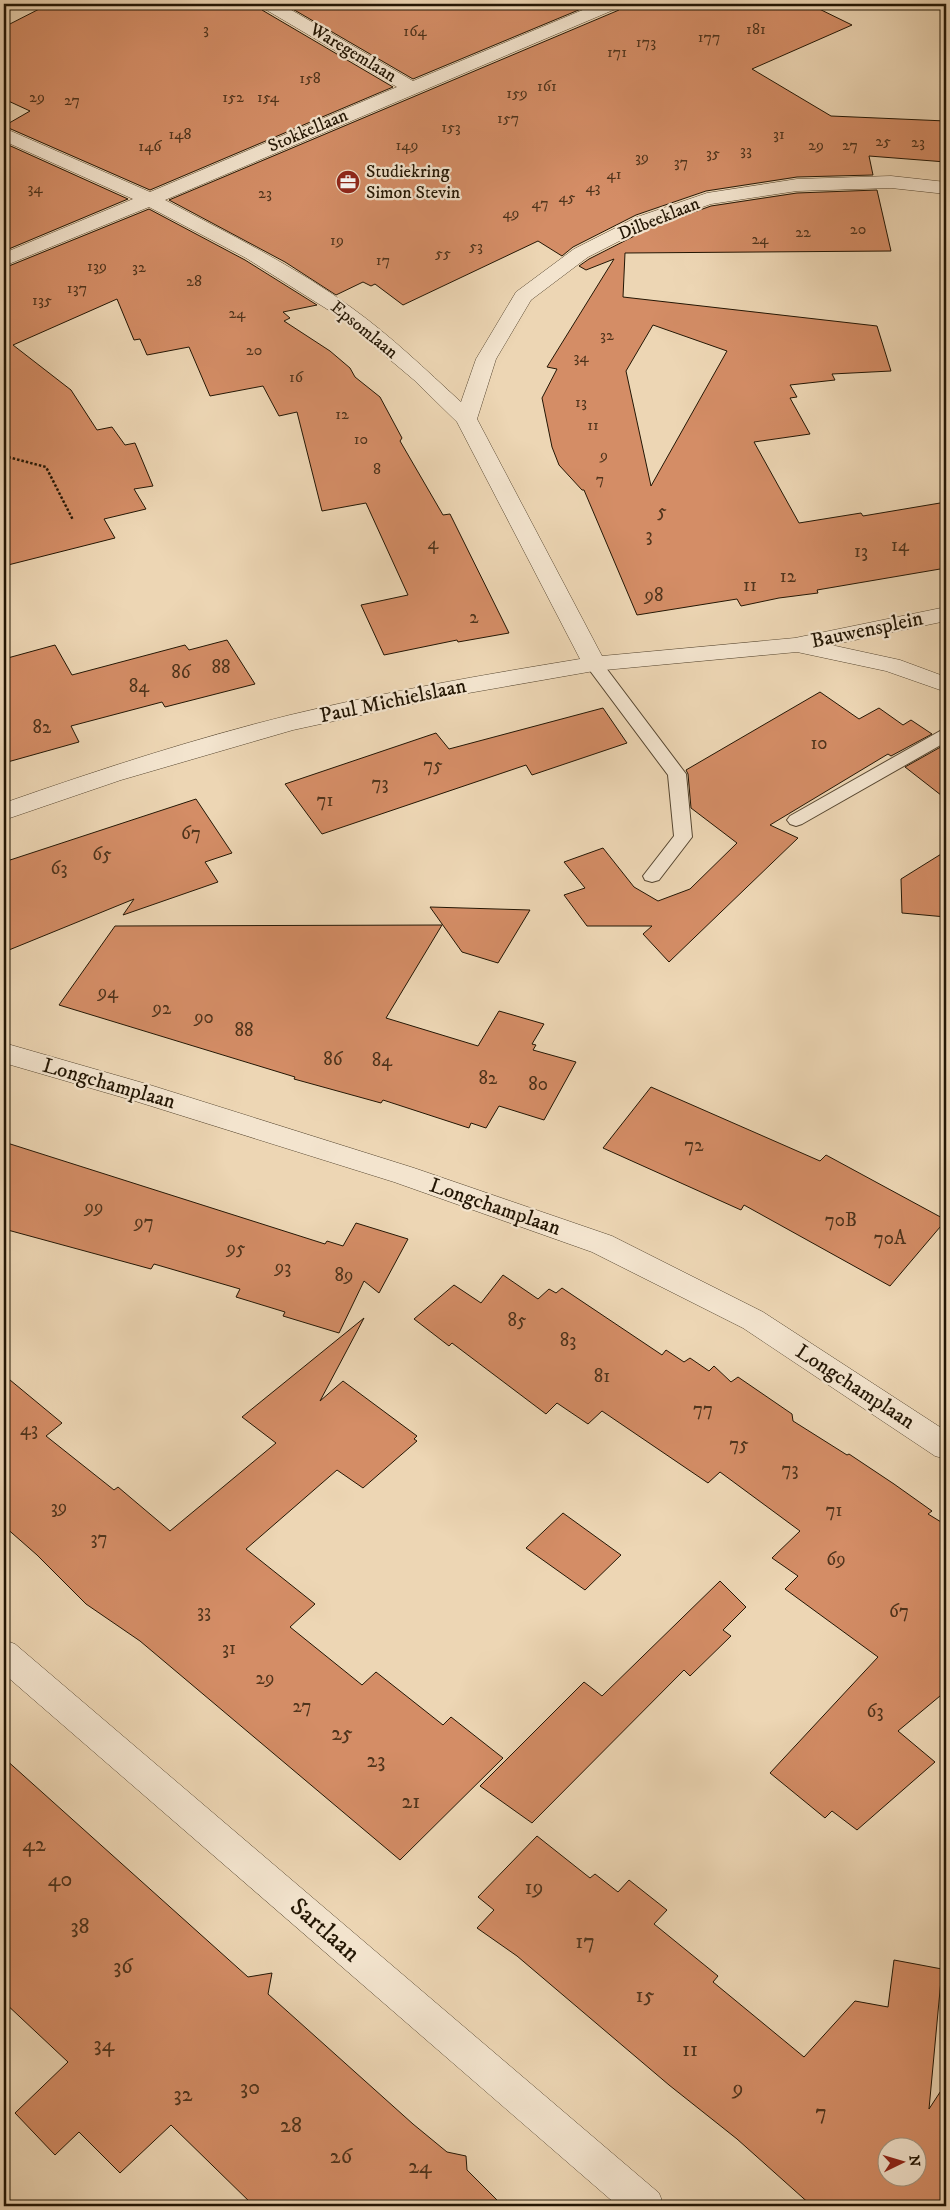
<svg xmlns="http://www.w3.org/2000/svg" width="950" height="2210" viewBox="0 0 950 2210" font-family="'IM FELL DW Pica',serif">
	<rect width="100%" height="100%" fill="#edd6b4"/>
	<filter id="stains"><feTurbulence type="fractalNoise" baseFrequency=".004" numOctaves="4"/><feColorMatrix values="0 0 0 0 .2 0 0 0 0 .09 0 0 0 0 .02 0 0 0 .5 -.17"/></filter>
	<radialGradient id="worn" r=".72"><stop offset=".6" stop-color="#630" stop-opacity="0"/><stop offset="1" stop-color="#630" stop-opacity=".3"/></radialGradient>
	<path fill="#d48d66" stroke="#231604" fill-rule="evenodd" d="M49 4H258L262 10 393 87 150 190 4 126 30 111 4 99V27Z
		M284 4H593L413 79Z
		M623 4H809L852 25 752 69 831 116 946 121V162L869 156 873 175 797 177 706 191 636 215 573 247 562 256 538 241 403 305 375 284 371 286 363 282 336 295 285 262 169 200 619 10Z
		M4 143 128 199 4 251Z
		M877 190 891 251 625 253 623 297 877 326 891 371 832 374 835 380 790 385 797 397 790 398 810 434 754 442 799 523 861 513 863 516 946 502V568L817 590 818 593 779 598 741 606 737 599 637 615 584 490H582L559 465 552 447 542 398 557 369 547 367 614 259 586 270 579 266 589 259 652 227 711 206 797 193ZM653 325 727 351 651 486 626 371Z
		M149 209 245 260 317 305 283 312 290 318 284 321 330 351 350 368 355 377 380 397 402 438 400 441 443 515 450 514 509 633 458 642 457 640 384 655 361 605 408 595 366 503 322 511 297 412 279 416 263 386 210 396 189 347 147 355 140 339 134 340 117 299 13 345 71 390 97 430 112 427 125 445 135 443 153 486 134 489 146 509 104 519 115 538 4 566V268Z
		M227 640 255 684 165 707 162 702 71 726 79 742 4 763V659L55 645 72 675 185 645 189 650Z
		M820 692 859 719 879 708 903 725 911 720 932 734 891 756 888 754 770 825 798 838 669 962 643 934 652 926H587L564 895 585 888 564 862 603 848 634 887 658 901 690 889 737 843 691 808 688 774 686 770Z
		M603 708 627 743 532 775 526 765 322 834 285 784 436 733 449 749Z
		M946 744V799L905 767Z
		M196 799 232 853 205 862 218 882 123 915 134 899 4 952V862Z
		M946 851V917L902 913 901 879Z
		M430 907 530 910 498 963 462 952Z
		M442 925 386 1018 478 1046 499 1011 544 1024 532 1044 536 1045 533 1050 576 1062 544 1120 499 1106 486 1128 471 1123 469 1128 383 1100 381 1103 294 1079 295 1077 59 1005 115 926Z
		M651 1087 820 1161 826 1155 946 1220 890 1286 744 1205 741 1210 603 1148Z
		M4 1142 325 1244 327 1241 343 1246 356 1223 408 1239 379 1293 364 1281 339 1333 283 1316 285 1312 236 1297 240 1289 154 1264 151 1269 4 1229Z
		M503 1275 538 1299 549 1289 556 1293 562 1288 662 1355 666 1350 684 1362 690 1358 709 1371 714 1366 731 1382 738 1377 792 1414 793 1421 847 1455 849 1454 894 1484 932 1511 928 1514 946 1525V1691L898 1731 935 1762 857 1830 832 1811 825 1818 770 1773 878 1657 785 1589 798 1576 772 1558 800 1531 720 1472 708 1483 602 1411 588 1424 557 1403 546 1414 452 1343 449 1346 414 1319 454 1285 481 1303Z
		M364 1318 320 1401 343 1381 417 1436 414 1439 417 1441 363 1488 337 1470 246 1549 315 1604 290 1627 362 1685 376 1672 443 1725 451 1717 503 1758 400 1860 140 1641 86 1604 37 1555 4 1526V1375L62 1423 46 1436 114 1490 118 1487 170 1531 276 1443 242 1417Z
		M563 1513 621 1555 585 1590 526 1548Z
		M720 1581 746 1607 723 1630 731 1636 690 1676 684 1670 532 1823 480 1786 584 1682 602 1696Z
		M4 1758 248 1977 272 1973 268 1994 413 2124 447 2152 466 2156 467 2170 503 2206H254L171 2125 120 2173 79 2132 55 2155 15 2113 68 2062 4 2002Z
		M537 1836 590 1878 595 1874 618 1892 629 1880 667 1910 654 1924 718 1976 713 1982 804 2057 855 2001 888 2007 894 1960 942 1969 929 2109 946 2083V2206H812L737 2139 669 2085 517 1956 477 1928 494 1910 478 1897ZM888 2148H918V2178H888Z"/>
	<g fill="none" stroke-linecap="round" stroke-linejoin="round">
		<g stroke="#564630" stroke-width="2">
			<path id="lane" d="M594 659 600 660 686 774 692 837 659 880 652 882 645 880 643 876 674 836 668 775 585 664 588 660Z
				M946 729V742L802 824 796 826 790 824 787 820 790 816 940 731Z"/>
		</g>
		<g stroke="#564630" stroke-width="1">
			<path id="street" d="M260 4H281L413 81 597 4H621L618 8 165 200C227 233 295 266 352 308 391 336 426 370 461 402L476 359 516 292 574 249 637 217 707 193 797 179 891 176 946 182V194L891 188 797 191 711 204 651 225 588 257 531 300 496 359 477 419 602 656 795 638 946 607V621L831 645 900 660 946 677V692L886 671 797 652 594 671 440 698 293 730 121 780 4 820V803C98 770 193 739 290 715 385 692 482 675 580 659L457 422 414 380 338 316 246 258 149 207 4 266V253L133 199 4 141V128L150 192 397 87 263 8Z
				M4 1043 150 1085 414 1168 612 1236 763 1312 946 1431V1459L935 1456 743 1328 592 1252 394 1182 135 1101 4 1063Z
				M4 1640 15 1644 659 2193 664 2206H618L4 1674Z"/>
		</g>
		<path stroke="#231604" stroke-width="2.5" stroke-dasharray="2.5 2" stroke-linecap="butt" d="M4 456 46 467 73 520"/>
		<use href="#lane" fill="#f3e4ce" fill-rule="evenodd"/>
		<use href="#street" fill="#f3e4ce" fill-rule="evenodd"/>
	</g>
	<defs>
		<g id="office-disc" transform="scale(1.25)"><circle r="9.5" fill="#8f2418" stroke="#f3e4ce"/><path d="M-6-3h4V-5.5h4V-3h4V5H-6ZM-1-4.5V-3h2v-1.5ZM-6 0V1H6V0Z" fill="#fff"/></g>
	</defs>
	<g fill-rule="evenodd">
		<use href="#office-disc" x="348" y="182"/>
	</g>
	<g text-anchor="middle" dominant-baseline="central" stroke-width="4.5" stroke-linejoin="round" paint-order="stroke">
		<g font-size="16" fill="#4f341c">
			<text x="206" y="29">3</text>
			<text x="756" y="29">181</text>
			<text x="415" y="31">164</text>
			<text x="709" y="37">177</text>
			<text x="646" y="42">173</text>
			<text x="617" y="52">171</text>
			<text x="310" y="78">158</text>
			<text x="547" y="86">161</text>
			<text x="517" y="93">159</text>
			<text x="37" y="97">29</text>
			<text x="233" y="97">152</text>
			<text x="268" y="97">154</text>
			<text x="72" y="100">27</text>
			<text x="508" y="118">157</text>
			<text x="451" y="127">153</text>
			<text x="180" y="134">148</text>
			<text x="779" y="134">31</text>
			<text x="883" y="141">25</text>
			<text x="918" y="142">23</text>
			<text x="407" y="145">149</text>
			<text x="816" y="145">29</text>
			<text x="850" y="145">27</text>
			<text x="150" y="146">146</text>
			<text x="746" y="150">33</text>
			<text x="713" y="153">35</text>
			<text x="642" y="157">39</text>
			<text x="681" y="162">37</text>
			<text x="614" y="174">41</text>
			<text x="593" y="187">43</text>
			<text x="35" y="188">34</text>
			<text x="265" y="193">23</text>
			<text x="567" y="197">45</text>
			<text x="540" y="203">47</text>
			<text x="511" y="213">49</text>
			<text x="858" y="229">20</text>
			<text x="803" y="232">22</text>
			<text x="760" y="239">24</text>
			<text x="337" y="240">19</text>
			<text x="476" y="246">53</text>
			<text x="443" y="253">55</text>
			<text x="383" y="260">17</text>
			<text x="97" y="266">139</text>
			<text x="139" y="267">32</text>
			<text x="194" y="281">28</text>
			<text x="77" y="288">137</text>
			<text x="42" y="300">135</text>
			<text x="237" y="313">24</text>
			<text x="607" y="335">32</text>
			<text x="254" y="350">20</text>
			<text x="581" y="357">34</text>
			<text x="296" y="377">16</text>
			<text x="581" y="402">13</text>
			<text x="342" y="414">12</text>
			<text x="593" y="425">11</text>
			<text x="361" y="439">10</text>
			<text x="604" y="455">9</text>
			<text x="377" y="469">8</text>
			<text x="600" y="479">7</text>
		</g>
		<g font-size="18" fill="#231604" stroke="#f3e4ce">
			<text transform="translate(353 53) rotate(31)">Waregemlaan</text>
			<text transform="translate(308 131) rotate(-23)">Stokkellaan</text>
			<text transform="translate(659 219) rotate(-22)">Dilbeeklaan</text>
			<text transform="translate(364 330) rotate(39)">Epsomlaan</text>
		</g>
		<g font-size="18" fill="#231604" stroke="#f3e4ce" text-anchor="start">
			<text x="366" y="172">Studiekring<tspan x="366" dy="21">Simon Stevin</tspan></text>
		</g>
		<g font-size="19" fill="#4f341c">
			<text x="662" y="511">5</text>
			<text x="649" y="535">3</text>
			<text x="433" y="543">4</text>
			<text x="900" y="545">14</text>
			<text x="861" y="551">13</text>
			<text x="788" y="576">12</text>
			<text x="750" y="585">11</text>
			<text x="654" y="595">98</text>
			<text x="474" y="617">2</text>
			<text x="221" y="667">88</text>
			<text x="181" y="672">86</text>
			<text x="139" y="686">84</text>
			<text x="42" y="727">82</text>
			<text x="819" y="743">10</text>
			<text x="433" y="765">75</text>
			<text x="380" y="783">73</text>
			<text x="325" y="800">71</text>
			<text x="191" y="833">67</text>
			<text x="102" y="854">65</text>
			<text x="59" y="868">63</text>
			<text x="108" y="992">94</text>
			<text x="162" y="1008">92</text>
			<text x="204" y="1017">90</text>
			<text x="244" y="1030">88</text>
			<text x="333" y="1059">86</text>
			<text x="382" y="1060">84</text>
			<text x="488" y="1078">82</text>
			<text x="538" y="1084">80</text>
			<text x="694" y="1145">72</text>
			<text x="94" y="1207">99</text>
			<text x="841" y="1220">70B</text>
			<text x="144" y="1222">97</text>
			<text x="890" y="1238">70A</text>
			<text x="236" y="1248">95</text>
			<text x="283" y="1267">93</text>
			<text x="344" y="1275">89</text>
			<text x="517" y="1320">85</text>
			<text x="568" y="1340">83</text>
			<text x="602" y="1376">81</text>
			<text x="703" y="1409">77</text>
			<text x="29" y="1429">43</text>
			<text x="739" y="1444">75</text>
			<text x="790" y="1469">73</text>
			<text x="59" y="1507">39</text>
			<text x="834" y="1510">71</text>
			<text x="99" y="1538">37</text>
			<text x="836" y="1559">69</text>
			<text x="204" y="1611">33</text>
			<text x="899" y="1611">67</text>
			<text x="229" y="1648">31</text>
			<text x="265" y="1678">29</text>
			<text x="302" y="1706">27</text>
			<text x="875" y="1711">63</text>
		</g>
		<g font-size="21" fill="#231604" stroke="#f3e4ce">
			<text transform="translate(867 630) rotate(-12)">Bauwensplein</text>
			<text transform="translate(393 701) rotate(-12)">Paul Michielslaan</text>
			<text transform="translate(109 1084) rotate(16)">Longchamplaan</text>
			<text transform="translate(495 1207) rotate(19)">Longchamplaan</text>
			<text transform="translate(855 1387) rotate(33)">Longchamplaan</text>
		</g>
		<g font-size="22" fill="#4f341c">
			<text x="342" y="1733">25</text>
			<text x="376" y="1760">23</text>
			<text x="411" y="1801">21</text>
			<text x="34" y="1844">42</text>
			<text x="60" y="1879">40</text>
			<text x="534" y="1887">19</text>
			<text x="80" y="1926">38</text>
			<text x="585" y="1941">17</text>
			<text x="123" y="1966">36</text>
			<text x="645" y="1995">15</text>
			<text x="104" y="2044">34</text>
			<text x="690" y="2049">11</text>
			<text x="250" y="2087">30</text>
			<text x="738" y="2088">9</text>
			<text x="183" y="2094">32</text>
			<text x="821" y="2112">7</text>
			<text x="291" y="2125">28</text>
			<text x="341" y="2156">26</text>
			<text x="420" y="2166">24</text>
		</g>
		<g font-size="25" fill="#231604" stroke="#f3e4ce">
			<text transform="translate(325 1930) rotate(41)">Sartlaan</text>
		</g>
	</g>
	<rect width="950" height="2210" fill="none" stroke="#edd6b4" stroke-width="20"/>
	<rect x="5" y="5" width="940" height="2200" fill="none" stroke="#231604" stroke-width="2.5"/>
	<rect x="10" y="10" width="930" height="2190" fill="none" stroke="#231604"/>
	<g transform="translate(902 2162) rotate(85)"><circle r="24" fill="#f3e4ce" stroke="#a0927d"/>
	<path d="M0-4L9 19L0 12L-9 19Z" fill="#8f2418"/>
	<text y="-8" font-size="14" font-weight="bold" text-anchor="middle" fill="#231604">N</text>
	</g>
	<rect width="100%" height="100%" filter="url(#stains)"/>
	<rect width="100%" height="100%" fill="url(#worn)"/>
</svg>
